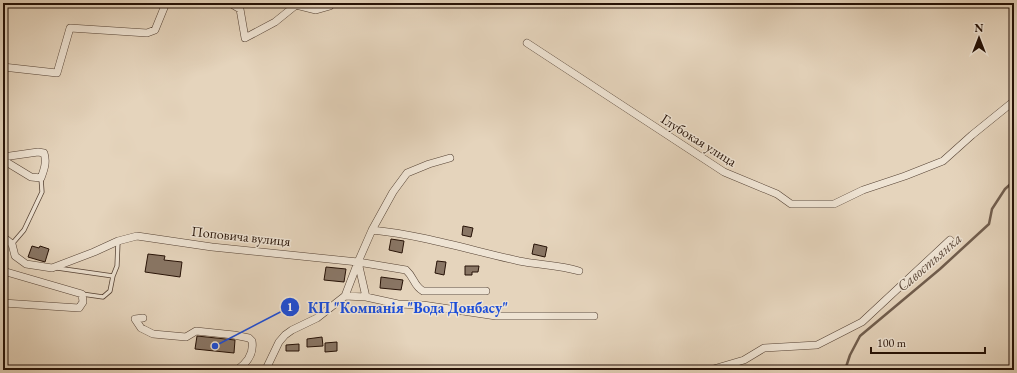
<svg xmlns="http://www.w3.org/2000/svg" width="1017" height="373" viewBox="0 0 1017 373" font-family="'EB Garamond',serif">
	<rect width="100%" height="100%" fill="#e5d4bc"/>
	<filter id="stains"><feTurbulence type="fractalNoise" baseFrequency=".005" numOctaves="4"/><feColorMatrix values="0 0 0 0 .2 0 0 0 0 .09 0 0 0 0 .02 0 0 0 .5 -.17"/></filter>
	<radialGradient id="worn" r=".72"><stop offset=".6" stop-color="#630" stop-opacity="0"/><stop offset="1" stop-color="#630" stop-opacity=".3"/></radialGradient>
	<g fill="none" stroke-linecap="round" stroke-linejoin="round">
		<path stroke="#715e4e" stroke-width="2.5" d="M845 370 850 355 860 336 940 269 989 224 992 209 1005 189 1014 181"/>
	</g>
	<path fill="#897665" stroke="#251106" d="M463 226 473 228 471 237 462 235Z
		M391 239 404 241 402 253 389 250Z
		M534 244 547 247 545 257 532 254Z
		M32 246 39 248 40 246 49 249 45 262 28 257Z
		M148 254 165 256 164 260 182 262 180 277 145 272Z
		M437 261 446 262 444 275 435 273Z
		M465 266H479L478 272H472V275H465Z
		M326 267 346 269 344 282 324 280Z
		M381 277 403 280 401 290 380 288Z
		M197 336 235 340 234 353 195 349Z
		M322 337 323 346 307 347V339Z
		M337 342V351L325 352V343Z
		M299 344V351H286V345Z"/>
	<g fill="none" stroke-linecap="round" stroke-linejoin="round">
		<g stroke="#554234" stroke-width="5">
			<path id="service" d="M12 244 24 230 42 192 41 178
				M57 268 113 276 110 291 103 297 82 294
				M113 276 117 266 118 242"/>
		</g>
		<g stroke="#554234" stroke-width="8">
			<path id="minor" d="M230 3 240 9 245 38 275 22 296 5 316 10 330 6 331 3
				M527 43 724 172 777 194 791 204H834L863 190 905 176 943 161 972 135 1014 101
				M3 67 57 73 70 28 147 33 155 30 166 3
				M3 157 38 152 44 153C47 162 44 170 41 178L31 177 3 160
				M372 230C422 235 470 250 519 261 539 265 559 265 579 271
				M3 237 12 244 15 256 26 264 52 268 94 252 118 241 137 236 212 247 358 262 406 270C415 278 413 285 423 291H486
				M358 262 372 230 393 192 407 173 429 164 450 158
				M3 271 82 294 83 302 79 308 3 303
				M345 296 366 297 398 304 423 305 496 316H594
				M143 318 135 319 141 328 153 334 186 337 196 331 234 335 249 338 252 341C254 353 247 363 237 370
				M264 370 267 367 279 342 285 335 292 330 317 318 345 296 358 262 366 297
				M710 370 744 360 764 348 817 345 862 322 950 240"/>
		</g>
		<use href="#service" stroke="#eee3d3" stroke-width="3.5"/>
		<use href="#minor" stroke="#eee3d3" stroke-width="7"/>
	</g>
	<g text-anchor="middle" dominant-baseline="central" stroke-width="3" stroke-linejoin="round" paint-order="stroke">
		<g font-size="14" fill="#251106" stroke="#eee3d3">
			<text transform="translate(699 140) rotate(32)">Глубокая улица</text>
			<text transform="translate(241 236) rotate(6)">Поповича вулиця</text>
		</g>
		<g font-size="15" font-style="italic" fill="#5e4b3c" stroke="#eee3d3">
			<text transform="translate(929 262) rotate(-41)">Савостьянка</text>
		</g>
	</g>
	<path fill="none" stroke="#1d4ed8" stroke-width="1.5" d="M215 346L290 307"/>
	<g fill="#1d4ed8" stroke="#eee3d3" stroke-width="1.5">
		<circle cx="215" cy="346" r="4"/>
		<circle cx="290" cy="307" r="10"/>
	</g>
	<g font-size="12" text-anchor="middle" font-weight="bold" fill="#fff">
		<text x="290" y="311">1</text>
	</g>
	<g font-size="15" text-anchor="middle" font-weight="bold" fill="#1d4ed8" stroke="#eee3d3" stroke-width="3" stroke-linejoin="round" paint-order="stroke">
		<text x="408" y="313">КП "Компанія "Вода Донбасу"</text>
	</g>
	<rect width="1017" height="373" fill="none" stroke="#e5d4bc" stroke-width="16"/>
	<rect x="4" y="4" width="1009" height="365" fill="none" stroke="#251106" stroke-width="2"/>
	<rect x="8" y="8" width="1001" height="357" fill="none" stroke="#251106"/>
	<g transform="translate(979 38)" stroke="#eee3d3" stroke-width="3" paint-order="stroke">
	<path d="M0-3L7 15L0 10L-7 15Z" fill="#251106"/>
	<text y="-6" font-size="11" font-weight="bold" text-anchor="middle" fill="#251106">N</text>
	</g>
	<path d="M871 347v6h114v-6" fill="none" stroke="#251106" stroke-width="2"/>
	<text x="877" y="347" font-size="12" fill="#251106" stroke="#eee3d3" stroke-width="3" paint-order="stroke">100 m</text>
	<rect width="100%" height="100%" filter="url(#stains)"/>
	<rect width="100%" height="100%" fill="url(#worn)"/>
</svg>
